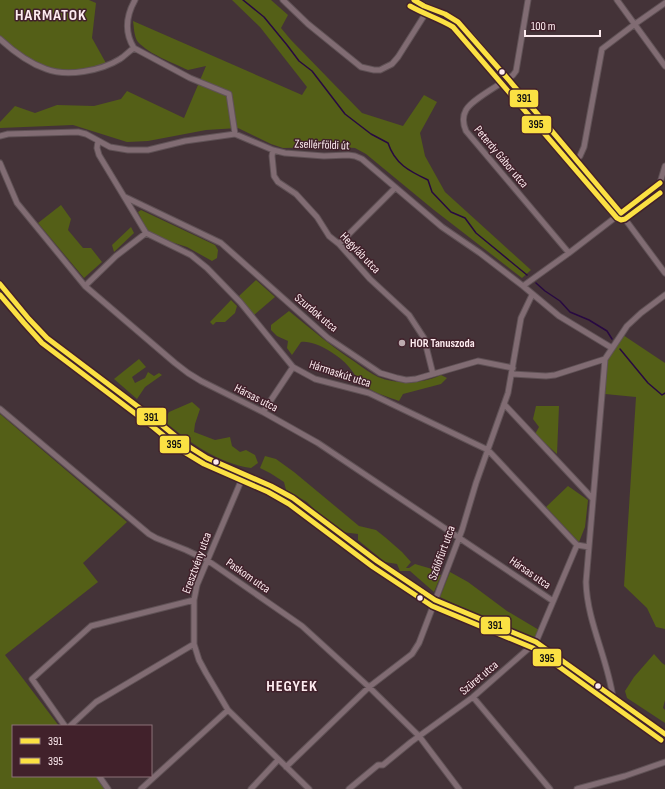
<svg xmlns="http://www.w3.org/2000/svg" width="665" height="789" viewBox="0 0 665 789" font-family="'Sofia Sans Condensed',sans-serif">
	<rect width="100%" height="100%" fill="#443338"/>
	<path fill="#545f17" d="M0 0H89L96 3 92 38 107 65C85 70 59 77 38 66 25 59 12 48 0 39Z
		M232 0H271L288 15 281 28 291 40 362 113 403 126 424 95 437 102 420 133 425 156 445 192 531 270 522 278 434 210 366 154 355 148 341 147 283 148 271 144 238 128 206 130 148 141 127 142 73 125 0 128V122L15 106 35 113 57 105 94 106 121 99 127 91 184 118 206 66 188 70C173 63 149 54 138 42 134 37 134 27 133 21L302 95 307 87 260 27Z
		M61 205 71 219 68 230 83 248H91L102 262 84 278 38 223Z
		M141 210 215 245 218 250 217 258 212 261 187 247 162 239 147 230 138 212Z
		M131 227 134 233 114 252 112 245Z
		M256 280 275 297 254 315 239 296Z
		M231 300 237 306 235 313 225 322H216L213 325 210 322Z
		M289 311C311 329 332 347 355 362 362 367 370 373 378 377 398 385 422 384 441 375L447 378 441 384 403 394 399 401C389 397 377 394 368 388 359 383 355 374 349 367 340 356 316 340 301 342L292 355 287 348 288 341 277 336 271 330V325Z
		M623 335 665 363V629L656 627 647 608 624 586 636 397 605 394 607 361 612 348Z
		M139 359 146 367 132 377 135 383 145 378 148 372 154 376 159 373 162 375 145 387 137 399 114 379Z
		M192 402 200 409 195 424 194 432 215 440 230 437 232 446 240 452 246 450 255 455 258 463 251 468C217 463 189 442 164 421L169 412Z
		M536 406H559L557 454 535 434 539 427 533 419Z
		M0 414 127 522 83 563 98 582 5 655 59 726H13V776H98L108 789H0Z
		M265 456 276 459 294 472 359 526 376 530 386 538 402 552 411 562 406 568H409L415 564 432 569 436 575H441L434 592 410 571H400L397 564 385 562 358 540V534L342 532 327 522 307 502 286 490 284 482 270 473 260 468Z
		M568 486 588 500 585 527 579 542 546 507Z
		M450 572 468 582 507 611 539 630 538 636 534 639 476 614 440 597Z
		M654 654 662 663 665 665V700L663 708 665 710V723L627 698 625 691 634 677Z"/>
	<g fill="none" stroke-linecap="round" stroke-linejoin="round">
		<path stroke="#280942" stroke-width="1.5" d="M243 0 264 17 287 45 299 61 312 71 345 114 371 134 388 143C395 164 409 171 428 180L432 192 451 212 465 218 476 233 527 275
			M536 283 545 291 560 301 570 312 589 320 607 331 612 339
			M620 349 648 383 662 395 665 393"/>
		<g stroke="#605256" stroke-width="7">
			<path id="minor" d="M135 0C126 16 124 32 134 48L190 78 229 94 235 134
				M283 0 308 24 361 67 374 70H380L392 64 398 57 429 8
				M414 0C424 7 436 9 446 15 457 21 464 28 472 37L616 207 665 273
				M528 0 516 71 513 75C502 84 472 99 466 110 462 117 463 124 466 131L569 253
				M617 0 665 66
				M0 39C13 51 29 63 46 69 67 77 101 71 120 59 125 56 129 51 134 48
				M0 136 8 134 78 132 86 134 110 147 128 150H148L185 141 235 134 273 150 285 153 324 156 348 155 355 156 362 159 442 227 480 253 523 286 559 316 612 348
				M98 141 97 148 99 155 146 233 191 255 207 268 240 302 293 367 315 379 369 393 488 450 577 545 589 547
				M273 150 272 156 274 176 278 182 296 194 317 217 329 236 339 244 370 279 409 315 424 338 433 374
				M576 160 580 156 584 147 602 49 635 24 665 3
				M0 163 17 203 85 286 175 363 188 373 201 381 263 412 318 443 553 601
				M660 183 665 166
				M125 197 221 243 328 338 380 373 397 378 406 380 416 379 478 361 513 368
				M339 244 395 188
				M0 284 29 319 47 338 157 421 185 444 207 458 271 486 293 498 377 561 435 600 536 642 665 734
				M85 286 116 256 146 233
				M523 286 569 253 660 183
				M512 374 546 376 555 375 605 359
				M504 404 593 499
				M0 409 149 534 156 538 186 550 207 560 302 626 369 687 419 736 459 789
				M263 412 293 367
				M244 474 197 585 194 600V644L199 660 206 673 228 710 309 789
				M473 697 550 789
				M613 698C608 659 587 622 586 582L605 359 627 326 641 313 665 295
				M65 726 32 679 91 626 194 600
				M70 726 96 702 194 644
				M286 767 369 687 412 654 419 643 462 530 476 483 508 393 521 318 532 295
				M99 776 108 789
				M141 789 228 710
				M251 789 278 760
				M349 789 378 765H383L411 742 473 697 536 642 577 545
				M577 789 625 776 665 762"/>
		</g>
		<use href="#minor" stroke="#816c73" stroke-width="5"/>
		<g stroke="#41212b" stroke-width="8">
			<path id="bus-1" d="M414 0 424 6 445 14 458 22 508 79 621 213
				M621 213 660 183
				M0 284 29 319 47 338 157 421 185 444 207 458 271 486 293 498 377 561 435 600 536 642 665 734"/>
		</g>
		<g stroke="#41212b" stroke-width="8">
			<path id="bus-2" d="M410 6C424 14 440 19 453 27L617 218 621 220 625 219 660 193
				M0 295 24 323 42 343 153 427 181 450 204 464 268 492 289 504 373 567 432 606 533 648 661 740"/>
		</g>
		<use href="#bus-1" stroke="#fbe143" stroke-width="5"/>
		<use href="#bus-2" stroke="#fbe143" stroke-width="5"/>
	</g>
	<g fill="#fdebef" stroke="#41212b" stroke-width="1.5">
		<circle cx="502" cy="72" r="3.5"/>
		<circle cx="216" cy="462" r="3.5"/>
		<circle cx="420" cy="598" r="3.5"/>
		<circle cx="598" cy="686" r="3.5"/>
	</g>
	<circle fill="#bcabaf" stroke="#41212b" stroke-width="1.5" cx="402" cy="343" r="4"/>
	<g text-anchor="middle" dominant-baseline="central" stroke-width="3" stroke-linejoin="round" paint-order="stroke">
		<g font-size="12" fill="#fdebef" stroke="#41212b">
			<text transform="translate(322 145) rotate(2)">Zsellérföldi út</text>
			<text transform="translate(501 157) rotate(50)">Peterdy Gábor utca</text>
			<text transform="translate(360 253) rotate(46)">Hegyláb utca</text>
			<text transform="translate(316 313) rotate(40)">Szurdok utca</text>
			<text transform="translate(340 374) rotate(18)">Hármaskút utca</text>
			<text transform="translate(256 398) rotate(27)">Hársas utca</text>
			<text transform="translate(442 553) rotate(-70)">Szőlőfürt utca</text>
			<text transform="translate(197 563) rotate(-70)">Eresztvény utca</text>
			<text transform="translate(530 573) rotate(35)">Hársas utca</text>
			<text transform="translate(248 576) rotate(35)">Paskom utca</text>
			<text transform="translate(479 678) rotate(-40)">Szüret utca</text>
		</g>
		<g font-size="12" font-weight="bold" fill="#fdebef" stroke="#41212b" text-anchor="start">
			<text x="410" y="343">HOR Tanuszoda</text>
		</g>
		<g font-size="16" font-weight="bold" letter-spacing="1" fill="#fdebef" stroke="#41212b">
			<text x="51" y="15">HARMATOK</text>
			<text x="292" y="686">HEGYEK</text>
		</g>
	</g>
	<g stroke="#41212b" stroke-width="1.5">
		<rect x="509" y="89" width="30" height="19" rx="4" fill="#fbe143"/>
		<rect x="521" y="115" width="31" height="19" rx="4" fill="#fbe143"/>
		<rect x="136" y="407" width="31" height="19" rx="4" fill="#fbe143"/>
		<rect x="159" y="435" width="31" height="19" rx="4" fill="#fbe143"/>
		<rect x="480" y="616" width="31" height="19" rx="4" fill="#fbe143"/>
		<rect x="532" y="648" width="30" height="19" rx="4" fill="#fbe143"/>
	</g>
	<g font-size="11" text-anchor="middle" font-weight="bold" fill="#111">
		<text x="524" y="102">391</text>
		<text x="536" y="128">395</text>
		<text x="151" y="421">391</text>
		<text x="174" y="448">395</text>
		<text x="495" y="629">391</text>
		<text x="547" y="662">395</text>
	</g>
	<rect x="12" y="725" width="140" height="52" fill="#41212b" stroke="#8c7279"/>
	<rect x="20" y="738" width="20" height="6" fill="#fbe143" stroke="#8c7279"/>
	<text x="48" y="745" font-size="12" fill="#fdebef">391</text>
	<rect x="20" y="758" width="20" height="6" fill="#fbe143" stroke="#8c7279"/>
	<text x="48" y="765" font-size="12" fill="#fdebef">395</text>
	<path d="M525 30v6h75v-6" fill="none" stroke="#fdebef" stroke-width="2"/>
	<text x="531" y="30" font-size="12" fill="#fdebef" stroke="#41212b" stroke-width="3" paint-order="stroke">100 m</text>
</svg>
